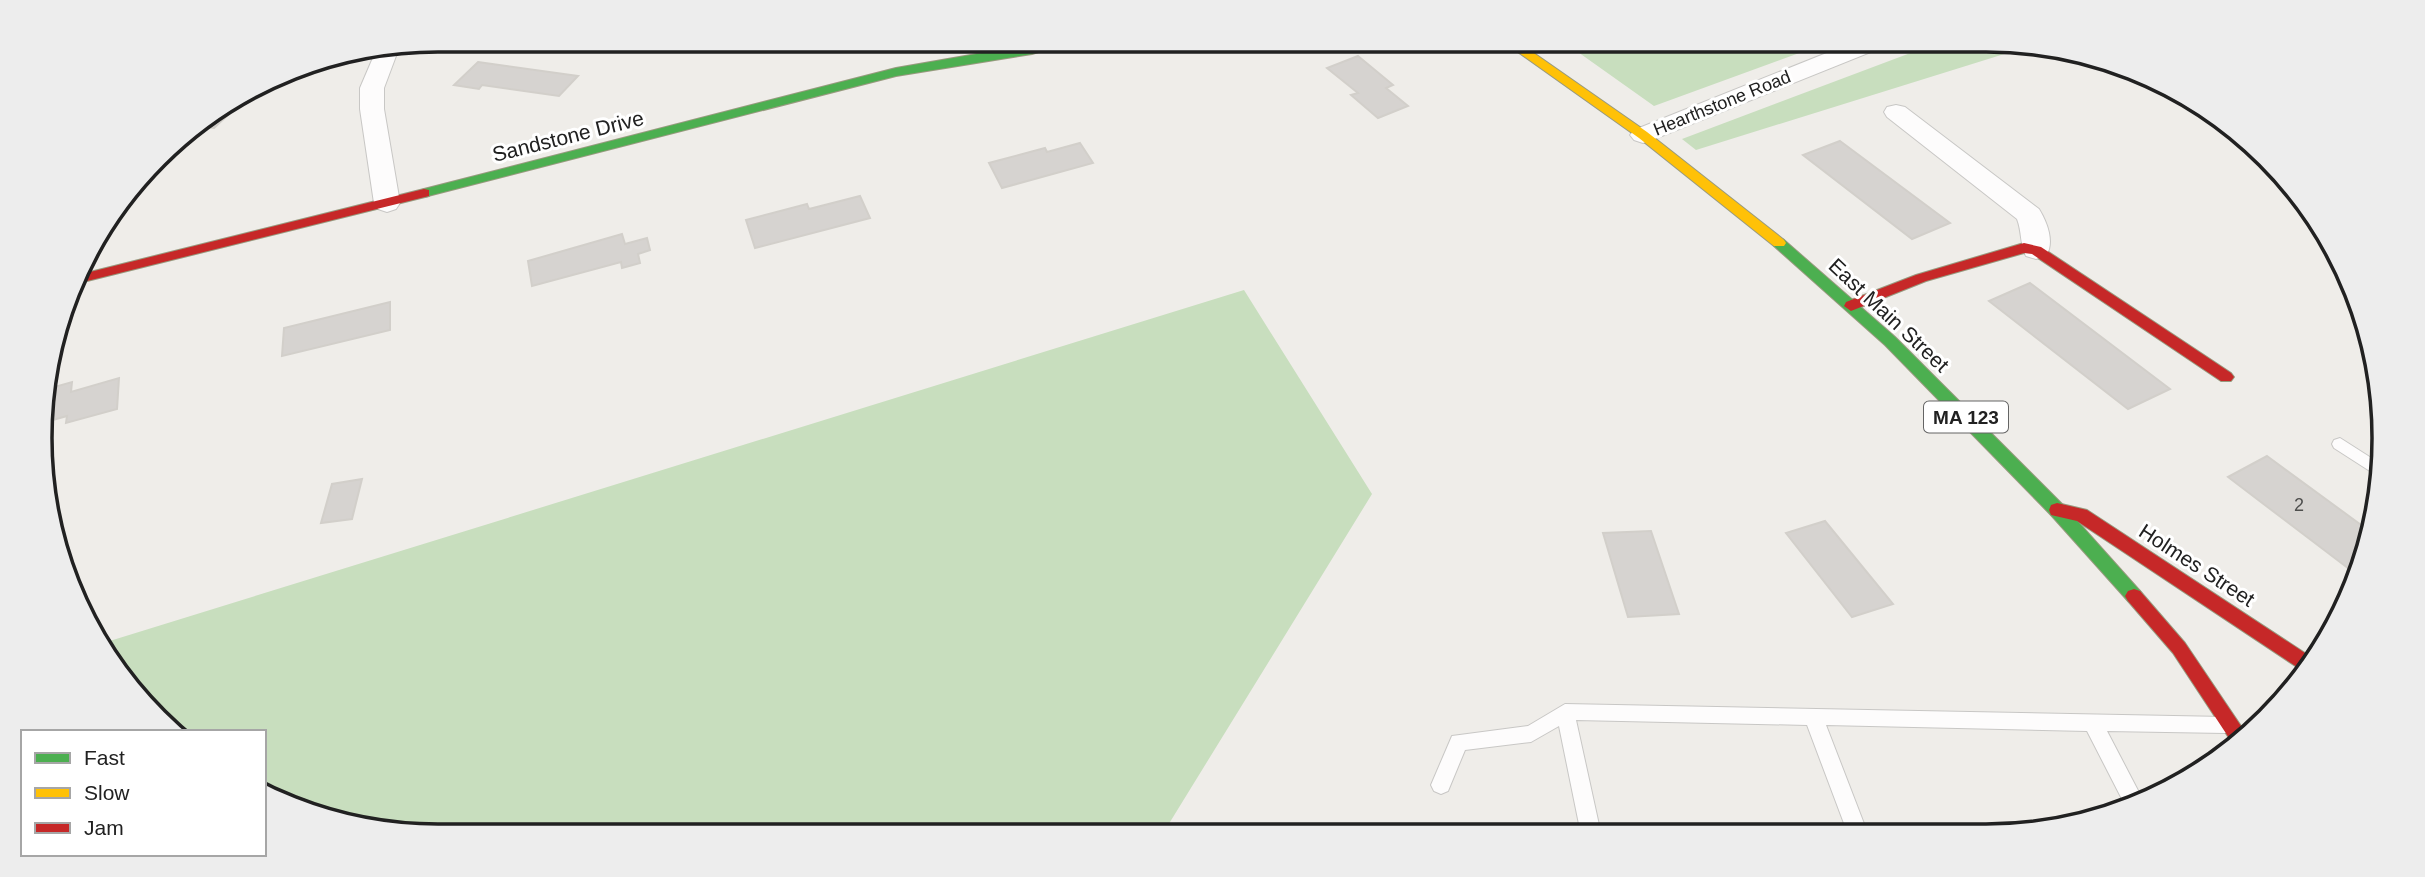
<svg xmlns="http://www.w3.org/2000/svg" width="2425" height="877" viewBox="0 0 2425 877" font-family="Helvetica,sans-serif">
	<rect width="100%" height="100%" fill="#efede9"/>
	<path fill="#c8debe" d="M1561 40H1835L1654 106Z
		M1945 40H1987L2030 46 1696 150 1682 139Z
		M1244 290 1372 494 1162 835 439 837 336 823 264 791V732H179L108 660 100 644Z"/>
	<path fill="#d6d3d0" stroke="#d2cfca" stroke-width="2" d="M1358 56 1393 85 1386 88 1408 106 1378 118 1351 95 1358 93 1327 68Z
		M478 62 578 76 559 96 482 85 479 89 454 85Z
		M256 89 214 128 196 126Z
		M1840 141 1950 223 1912 239 1803 155Z
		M1080 143 1093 163 1002 188 989 163 1045 148 1047 152Z
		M860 196 870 218 755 248 746 220 807 204 809 209Z
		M622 234 625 244 647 238 650 250 638 254 640 263 622 268 621 262 532 286 528 261Z
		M2030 283 2170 389 2128 409 1989 301Z
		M390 302V330L282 356 284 328Z
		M119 378 117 409 66 423 67 416 46 422 44 390 72 382 71 392Z
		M2267 456 2372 533 2371 541 2357 575 2228 477Z
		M362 479 352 519 321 523 332 484Z
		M1825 521 1893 604 1852 617 1786 533Z
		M1651 531 1679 614 1628 617 1603 533Z"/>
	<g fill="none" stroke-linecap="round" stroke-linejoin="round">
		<g stroke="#c8c7c5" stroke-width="2">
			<path id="lane" d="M2340 438 2376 461V475L2334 448 2332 444 2334 440Z
				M1565 704 2225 717 2232 719 2234 725 2232 731 2225 733 2107 731 2144 802 2126 807 2087 731 1826 725 1868 834H1848L1807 725 1576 720 1601 834H1581L1559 726 1531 742 1465 750 1448 791 1441 794 1434 791 1431 785 1452 736 1528 726Z"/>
		</g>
		<g stroke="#c8c7c5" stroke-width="2">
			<path id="street" d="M1859 40H1892L1888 45 1652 140 1643 143 1634 140 1630 135 1634 130Z
				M399 48 384 88V109L400 203 396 209 387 212 378 209 374 203 360 109V88L375 53Z
				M1896 105 1905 107 2039 209C2047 222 2055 242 2046 256L2036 259 2026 256C2020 246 2022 231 2017 219L1887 117 1884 112 1887 107Z"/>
		</g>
		<g stroke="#989a7f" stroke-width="2">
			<path id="fast" d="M1057 40H1078L1032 54 896 76 424 197 417 193 424 189 896 68Z
				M1779 238 1784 240 1895 337 2063 505 2140 591 2143 596 2140 601 2134 603 2128 601 2051 515 1885 345 1774 246 1772 243 1774 240Z"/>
		</g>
		<g stroke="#989a7f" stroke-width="2">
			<path id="slow" d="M1501 40H1515L1647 132 1784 240 1786 243 1784 246H1774L1639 138Z"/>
		</g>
		<g stroke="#989a7f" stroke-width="2">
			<path id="jam" d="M424 189 429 190V196L75 284 78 275Z
				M2024 243 2041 247 2231 373 2234 377 2231 381H2221L2032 254 2024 253 1926 281 1851 311 1844 306 1846 302 1916 275Z
				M2057 503 2087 510 2314 659 2303 671 2077 521 2051 515 2049 510 2051 505Z
				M2134 589 2140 591 2185 643 2249 738 2235 747 2173 653 2128 601 2125 596 2128 591Z"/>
		</g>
		<use href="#lane" fill="#fdfcfc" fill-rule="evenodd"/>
		<use href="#street" fill="#fdfcfc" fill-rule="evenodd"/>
		<use href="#fast" fill="#4caf50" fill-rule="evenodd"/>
		<use href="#slow" fill="#ffc107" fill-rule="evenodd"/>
		<use href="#jam" fill="#c62828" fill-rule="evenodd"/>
	</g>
	<g text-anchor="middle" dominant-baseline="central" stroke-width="6" stroke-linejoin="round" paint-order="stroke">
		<g font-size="18" fill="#212121" stroke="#fff">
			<text transform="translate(1722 103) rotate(-22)">Hearthstone Road</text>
		</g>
		<g font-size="18" fill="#4e4e4d">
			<text x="2299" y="505">2</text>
		</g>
		<rect fill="#fff" stroke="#646464" stroke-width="2" x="1924" y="401.5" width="84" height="31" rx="5"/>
		<g font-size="19" font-weight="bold" fill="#212121">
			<text x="1966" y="417">MA 123</text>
		</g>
		<g font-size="21" fill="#212121" stroke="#fff">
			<text transform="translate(568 136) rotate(-14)">Sandstone Drive</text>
			<text transform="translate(1889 315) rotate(43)">East Main Street</text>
			<text transform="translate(2197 565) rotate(33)">Holmes Street</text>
		</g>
	</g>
	<path d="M0 0H2425V877H0ZM438 52H1986A386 386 0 0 1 2372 438V438A386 386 0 0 1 1986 824H438A386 386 0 0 1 52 438V438A386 386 0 0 1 438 52Z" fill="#ededed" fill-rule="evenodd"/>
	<path fill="none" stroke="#212121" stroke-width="3.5" d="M438 52H1986A386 386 0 0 1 2372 438V438A386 386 0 0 1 1986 824H438A386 386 0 0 1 52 438V438A386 386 0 0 1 438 52Z"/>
	<rect x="21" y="730" width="245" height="126" fill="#ffffff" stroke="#a6a6a6" stroke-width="2"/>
	<rect x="35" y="753" width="35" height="10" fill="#4caf50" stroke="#a6a6a6" stroke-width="2"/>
	<text x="84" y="765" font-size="21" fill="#212121">Fast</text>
	<rect x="35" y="788" width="35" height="10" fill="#ffc107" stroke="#a6a6a6" stroke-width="2"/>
	<text x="84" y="800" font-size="21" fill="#212121">Slow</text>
	<rect x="35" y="823" width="35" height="10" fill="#c62828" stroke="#a6a6a6" stroke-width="2"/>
	<text x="84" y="835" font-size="21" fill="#212121">Jam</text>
</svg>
